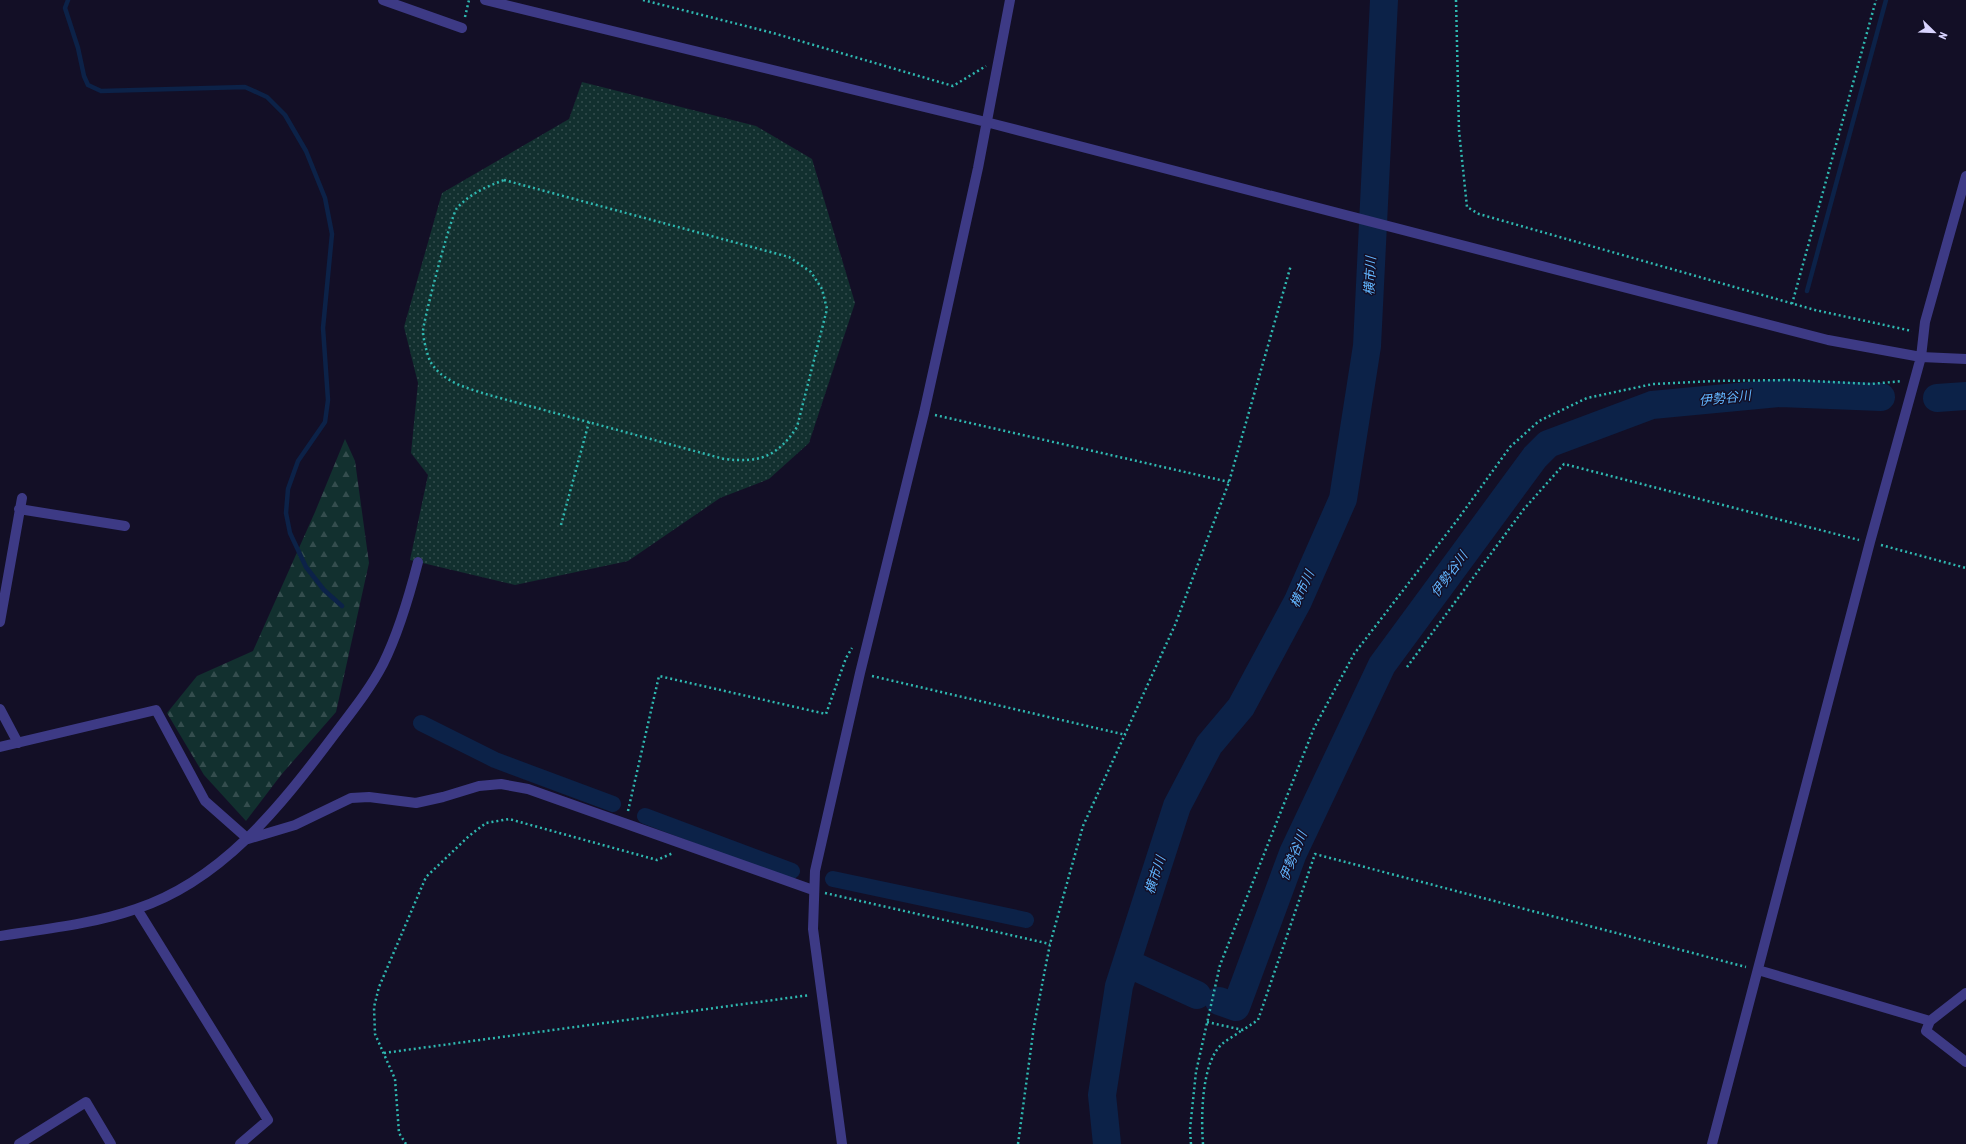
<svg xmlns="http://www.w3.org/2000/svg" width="1966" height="1144" viewBox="0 0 1966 1144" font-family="'Asap Condensed','Noto Sans JP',sans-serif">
	<defs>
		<pattern id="grass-dots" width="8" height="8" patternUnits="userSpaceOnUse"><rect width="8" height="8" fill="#12302f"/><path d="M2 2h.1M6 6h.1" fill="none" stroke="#344d4e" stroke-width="1.8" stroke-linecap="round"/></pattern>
		<pattern id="forest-firs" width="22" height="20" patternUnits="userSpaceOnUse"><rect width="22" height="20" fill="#12302f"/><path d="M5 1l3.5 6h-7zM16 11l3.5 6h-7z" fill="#344d4e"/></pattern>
	</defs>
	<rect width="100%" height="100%" fill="#130f26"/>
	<path fill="url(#grass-dots)" d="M582 82 756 126 812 159 855 303 809 443 769 479 720 498 628 561 515 585 410 560 428 475 411 453 418 383 404 327 442 193 569 119Z"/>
	<path fill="url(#forest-firs)" d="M345 439 355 461 369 563 336 712 281 775 246 821 204 775 167 713 197 676 253 651 315 512Z"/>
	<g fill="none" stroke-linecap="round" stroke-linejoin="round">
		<path stroke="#0c2248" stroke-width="4.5" d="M68 0 65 8 78 48 84 76 88 85 101 91 245 87 267 97 285 115 306 151 325 198 332 234 323 328 328 400 325 422 298 461 288 489 286 513 290 533 306 567 324 590 342 606
			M1807 291 1886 0"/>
		<path stroke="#0c2248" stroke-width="16" d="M421 723 495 760 613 804
			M645 816 792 871
			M833 879 1026 920"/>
		<path stroke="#0c2248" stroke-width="28" d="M1937 398 1966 396
			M1127 963 1197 995
			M1219 1001 1236 1007 1293 853 1382 665 1535 457 1548 444 1652 405 1780 393 1881 397
			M1107 1144 1102 1095 1119 986 1177 806 1209 745 1241 707 1298 601 1343 499 1367 346 1384 0"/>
		<path stroke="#2fb8b0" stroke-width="2.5" stroke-dasharray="2 3" stroke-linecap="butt" d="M643 0 773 33 953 86 986 66
			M1456 0 1459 131 1467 207 1479 214 1815 310 1912 331
			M465 17 469 0
			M504 180 789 257 811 272 822 289 827 309 797 427C777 457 760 463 724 459L489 395C467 388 442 382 430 361 427 354 423 338 423 331 424 318 451 215 457 208 471 193 486 187 504 180Z
			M1792 304 1876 0
			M935 415 1229 482
			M561 525 589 422
			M1881 545 1966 568
			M1407 667 1524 509 1564 464 1859 540
			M872 676 1126 735
			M628 811 659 676 826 714 846 658 852 648
			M825 893 1050 944
			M1207 1022 1243 1030 1258 1020 1315 854 1746 967
			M384 1053 810 995
			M406 1144 399 1133 395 1079 375 1034 374 1007 379 987 426 877 469 836 486 823 509 819 657 860 673 853
			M1018 1144 1034 1026 1050 944 1083 826 1175 625 1229 482 1291 265
			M1191 1144 1190 1129 1196 1072 1220 965 1314 728 1354 654 1458 519 1510 447 1539 421 1587 398 1653 384 1713 381 1791 380 1871 384 1902 381
			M1203 1144C1201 1118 1201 1063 1222 1044 1228 1039 1236 1035 1242 1030"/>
		<path stroke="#3d3a85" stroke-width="10" d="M383 0 462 28
			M485 0 986 122 1828 340 1921 357 1966 359
			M19 509 125 526
			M0 622 22 498
			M0 709 18 743
			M0 747 156 710 205 801 248 839 295 825 351 798 369 797 416 803 443 797 479 786 501 784 528 789 813 890
			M137 909 268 1120 240 1144
			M0 936C45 929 93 924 136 909 221 881 279 808 331 739 349 715 369 691 383 664 399 632 409 597 418 562
			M1758 970 1930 1021
			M1966 993 1930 1021 1926 1031 1966 1062
			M19 1144 86 1102 111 1144
			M842 1144 813 929 815 871 860 673 924 413 978 168 1010 0
			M1712 1144 1870 542 1921 357 1925 322 1966 176"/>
	</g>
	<g text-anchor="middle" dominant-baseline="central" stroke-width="3" stroke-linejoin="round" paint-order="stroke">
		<g font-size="13" font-style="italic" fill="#62b6ff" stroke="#130f26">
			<text transform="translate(1370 276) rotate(-87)">横市川</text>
			<text transform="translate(1725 398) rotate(-6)">伊勢谷川</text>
			<text transform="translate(1449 574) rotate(-54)">伊勢谷川</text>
			<text transform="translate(1302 589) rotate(-65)">横市川</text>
			<text transform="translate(1293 856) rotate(-68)">伊勢谷川</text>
			<text transform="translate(1155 875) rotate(-72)">横市川</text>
		</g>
	</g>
	<g transform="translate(1934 32) rotate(113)" stroke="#130f26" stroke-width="3" paint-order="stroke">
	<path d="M0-3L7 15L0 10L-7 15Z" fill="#d9d4ff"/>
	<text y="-6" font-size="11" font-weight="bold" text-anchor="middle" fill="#d9d4ff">N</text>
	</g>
</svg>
